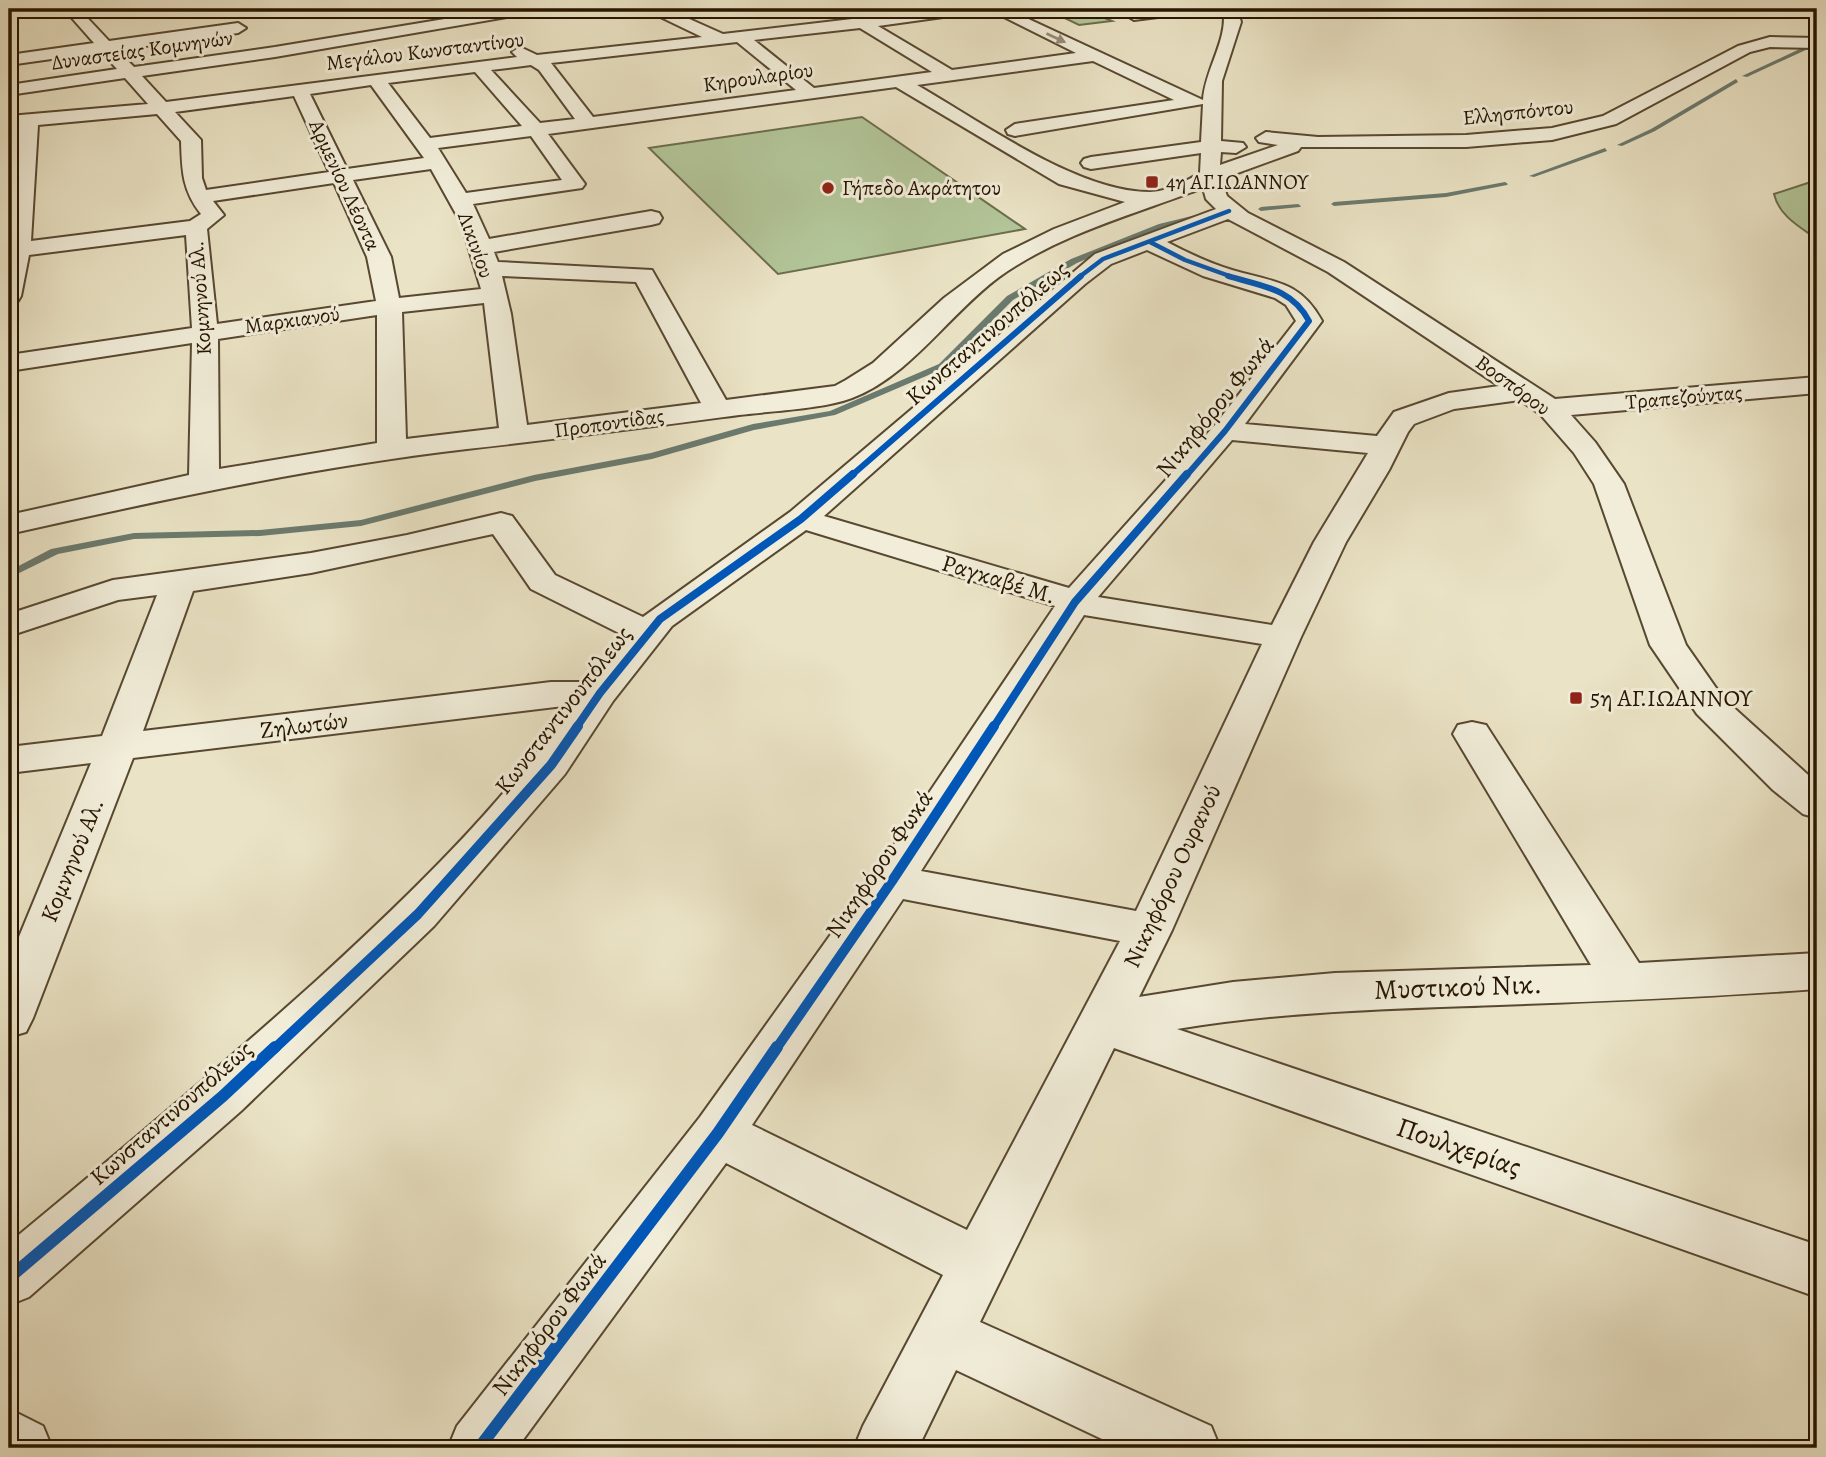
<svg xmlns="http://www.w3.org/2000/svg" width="1826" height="1457" viewBox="0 0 1826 1457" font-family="Alegreya,serif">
	<rect width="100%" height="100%" fill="#eae3c5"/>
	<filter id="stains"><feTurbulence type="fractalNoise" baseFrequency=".00286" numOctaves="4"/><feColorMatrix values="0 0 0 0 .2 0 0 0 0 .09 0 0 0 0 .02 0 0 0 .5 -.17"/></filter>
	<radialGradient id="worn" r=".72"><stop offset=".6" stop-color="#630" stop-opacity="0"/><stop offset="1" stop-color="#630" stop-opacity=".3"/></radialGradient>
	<path fill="#b2c598" stroke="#6c6d4c" stroke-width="2" d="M1083 9 1112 21 1079 25 1052 12Z
		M862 117 1025 229 778 274 649 148Z
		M1817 180V239C1800 227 1779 216 1774 194Z"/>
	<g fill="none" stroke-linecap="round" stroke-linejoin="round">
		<path fill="#6b7a6e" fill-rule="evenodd" d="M1806 46 1808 49 1747 77 1742 76Z
			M1736 79 1738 82 1655 131 1622 146 1617 145 1651 129Z
			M1605 148 1607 151 1534 177 1529 176Z
			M1505 182 1508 184 1507 185 1446 197 1334 206 1331 204 1334 202 1446 193Z
			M1298 204 1301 206 1300 207 1261 211 1258 209 1261 207Z
			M1204 213 1207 215 1206 216 1163 227 1077 263 1013 300 945 368 835 415 754 430 652 459 535 481 361 526 260 536 134 539 58 554 9 578V571L51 549 134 533 260 530 361 520 534 475 651 453 753 424 830 411 939 364 1007 296 1071 259 1159 224Z"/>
		<g stroke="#584831" stroke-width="4">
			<path id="minor" d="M64 9H79L109 41 238 23 246 28 238 33 117 50 134 67 275 47 505 9H537L530 13 275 57 142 76 166 102 517 57 512 52 520 47 537 55 702 37 650 12 648 9H667L723 34 938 9H979L972 13 878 26 952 70 1076 53 988 9H1007L1203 100C1205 69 1229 38 1223 9H1237L1241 22 1222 81 1221 141 1243 143 1246 147 1236 153 1221 152 1220 165 1278 145 1259 142 1256 138 1266 132 1318 137 1466 135 1552 128 1603 116 1738 46 1770 37 1817 38V48L1770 47 1750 52 1616 124 1552 140 1466 147H1301L1298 151 1221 179 1227 196 1248 213 1344 262 1555 399 1817 377V393L1571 415 1595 442 1624 484 1686 645 1723 698 1817 783V818L1803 814 1773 790 1697 714 1650 645 1594 484 1574 453 1540 414 1520 400 1454 409 1414 424 1408 432 1389 470 1346 542 1301 637 1172 930 1139 997 1233 982 1335 973 1591 965 1453 734 1458 725 1472 722 1486 725 1639 963 1817 953V989C1711 997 1605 1001 1499 1005 1391 1009 1284 1011 1177 1029L1817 1245V1297L1114 1048 980 1322 1211 1426 1220 1448H1121L956 1370 918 1448H854L863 1426 943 1275 726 1163 517 1448H448L457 1426 700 1117 877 870 1055 606 806 530 672 626 613 701 565 774 434 926 241 1111 29 1297 9 1305V1243C113 1157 216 1071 316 981 409 896 500 808 572 705L133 758 33 1018 26 1032 9 1037V961L91 763 9 773V747L102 736 157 595 118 600 9 636V614L113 580 311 553 407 535 501 513 512 516 555 575 643 617 790 512 1095 254 1216 209 1206 199 1203 188C1135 214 1059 234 999 277 950 313 909 377 852 398 823 409 771 411 739 415 648 427 558 439 467 449 312 467 161 500 9 534V515L189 475 192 343 9 371V355L192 328 186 235 29 255 21 296 18 301 9 303V237L19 127 9 128V116L148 104 125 78 9 95V85L117 69 101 52 9 65V55L94 43ZM860 28 932 72 814 88 754 40ZM737 42 796 90 593 117 551 63ZM1093 61 1174 100 1015 124 1006 130 1008 134 1015 136 1203 104 1201 142 1091 157 1084 159 1081 163 1084 167 1091 169 1201 153 1200 173C1187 181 1165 192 1150 192 1077 192 980 121 917 85ZM531 65 539 70 575 119 540 123 491 70ZM475 72 522 126 430 138 388 83ZM371 85 424 158 347 169 310 94ZM896 87 1059 184 1125 202 1054 229 1003 254 944 298 873 363 846 380 835 386 726 400 652 270 498 262 494 252 651 225 659 223 662 218 659 213 651 211 489 239 473 204 582 188 585 184 548 134ZM294 96 329 172 206 190 202 178 201 140 175 112ZM157 114 181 141C182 170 182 190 201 214L190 221 31 241 38 125ZM531 136 562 180 466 193 438 148ZM431 169 461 223 481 289 399 298 391 257 353 180ZM334 183 367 257 376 301 217 324 207 229 224 215 213 201ZM1228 219 1328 272 1499 386 1449 393 1394 412 1377 436 1245 424 1322 321C1300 280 1272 282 1232 270 1209 263 1188 253 1167 242ZM1147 250 1203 276 1275 298 1286 305 1296 321 1215 425 1069 588 824 516 1085 284 1111 264ZM502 276 636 282 701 403 527 425 511 314ZM484 303 499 428 406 439 402 312ZM377 315V443L219 469 218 339ZM1232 440 1368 453 1314 542 1272 625 1098 597ZM493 534 531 589 627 637 589 682H551L143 731 193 591 311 573ZM1084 615 1262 644 1136 911 921 871ZM903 899 1120 941 967 1230 752 1125Z
				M1150 9H1197L1190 13 1134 20 1126 15 1129 12Z
				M9 1409 43 1426 52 1448H9Z"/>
		</g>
		<use href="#minor" fill="#f1edd9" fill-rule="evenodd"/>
		<g stroke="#f1edd9" stroke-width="7">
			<path id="cycleway-far4" d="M1150 242 1185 260 1235 278
				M1078 278 1103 259 1229 211"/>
		</g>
		<g stroke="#f1edd9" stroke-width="9">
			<path id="cycleway-far3" d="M851 476 1081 276
				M1186 476 1225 431 1309 321C1292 288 1261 286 1228 276"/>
		</g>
		<g stroke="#f1edd9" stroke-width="11">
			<path id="cycleway-far2" d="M576 728 600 693 660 619 801 519 853 474
				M993 728 1075 602 1187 474"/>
		</g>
		<g stroke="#f1edd9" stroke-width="14">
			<path id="cycleway-far1" d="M274 1049 418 914 551 765 578 726
				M776 1049 892 881 994 726"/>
		</g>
		<g stroke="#f1edd9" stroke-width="17">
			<path id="cycleway" d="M9 1278 223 1096 275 1047
				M479 1448 718 1133 777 1047"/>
		</g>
		<use href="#cycleway-far4" stroke="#0057b8" stroke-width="4.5"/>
		<use href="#cycleway-far3" stroke="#0057b8" stroke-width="6"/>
		<use href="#cycleway-far2" stroke="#0057b8" stroke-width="8"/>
		<use href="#cycleway-far1" stroke="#0057b8" stroke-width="10"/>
		<use href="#cycleway" stroke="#0057b8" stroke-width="12"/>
	</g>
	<defs><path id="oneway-solid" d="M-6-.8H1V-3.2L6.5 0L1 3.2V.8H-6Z" transform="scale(1.75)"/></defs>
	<use fill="#968c77" href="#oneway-solid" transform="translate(1056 38) rotate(25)"/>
	<g fill="#8f2418" stroke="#f1edd9" stroke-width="2.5">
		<rect x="1145" y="175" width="14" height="14" rx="3.5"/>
		<circle cx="828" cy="188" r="7"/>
		<rect x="1569" y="691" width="14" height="14" rx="3.5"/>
	</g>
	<g text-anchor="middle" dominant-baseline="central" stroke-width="6" stroke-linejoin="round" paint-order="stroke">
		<g font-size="21" fill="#271500" stroke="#f1edd9">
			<text transform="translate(142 50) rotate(-8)">Δυναστείας Κομνηνών</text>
			<text transform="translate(425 51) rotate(-7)">Μεγάλου Κωνσταντίνου</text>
			<text transform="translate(758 77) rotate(-8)">Κηρουλαρίου</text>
			<text transform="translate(1518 112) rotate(-6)">Ελλησπόντου</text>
			<text transform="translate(345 185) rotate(65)">Αρμενίου Λέοντα</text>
			<text transform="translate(476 245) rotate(70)">Λικινίου</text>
			<text transform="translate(200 298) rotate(-94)">Κομνηνού Αλ.</text>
			<text transform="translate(292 320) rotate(-8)">Μαρκιανού</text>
			<text transform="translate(1513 385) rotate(36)">Βοσπόρου</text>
			<text transform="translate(1684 397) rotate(-5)">Τραπεζούντας</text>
			<text transform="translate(609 423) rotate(-8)">Προποντίδας</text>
		</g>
		<g font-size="21" fill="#271500" stroke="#f1edd9" text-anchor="start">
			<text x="1166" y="182">4η ΑΓ.ΙΩΑΝΝΟΥ</text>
			<text x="842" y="188">Γήπεδο Ακράτητου</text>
		</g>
		<g font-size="24" fill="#271500" stroke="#f1edd9">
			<text transform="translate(987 333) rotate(-41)">Κωνσταντινουπόλεως</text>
			<text transform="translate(1215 407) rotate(-51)">Νικηφόρου Φωκά</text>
			<text transform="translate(999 579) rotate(17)">Ραγκαβέ Μ.</text>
			<text transform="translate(563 710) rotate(-52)">Κωνσταντινουπόλεως</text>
			<text transform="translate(304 725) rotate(-7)">Ζηλωτών</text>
			<text transform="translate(72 860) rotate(-68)">Κομνηνού Αλ.</text>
			<text transform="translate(879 864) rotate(-56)">Νικηφόρου Φωκά</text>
			<text transform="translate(1172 876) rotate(-65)">Νικηφόρου Ουρανού</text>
			<text transform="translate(171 1113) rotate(-41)">Κωνσταντινουπόλεως</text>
			<text transform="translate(549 1324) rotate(-53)">Νικηφόρου Φωκά</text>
		</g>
		<g font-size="24" fill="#271500" stroke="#f1edd9" text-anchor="start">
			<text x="1590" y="698">5η ΑΓ.ΙΩΑΝΝΟΥ</text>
		</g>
		<g font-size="28" fill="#271500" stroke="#f1edd9">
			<text transform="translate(1458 987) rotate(-2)">Μυστικού Νικ.</text>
			<text transform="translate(1459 1147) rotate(19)">Πουλχερίας</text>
		</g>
	</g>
	<rect width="1826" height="1457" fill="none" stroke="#eae3c5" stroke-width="35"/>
	<rect x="10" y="10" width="1805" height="1436" fill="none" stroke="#271500" stroke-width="3.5"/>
	<rect x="18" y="18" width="1791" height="1422" fill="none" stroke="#271500" stroke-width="2"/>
	<rect width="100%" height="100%" filter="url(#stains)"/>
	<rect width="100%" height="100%" fill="url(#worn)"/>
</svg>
